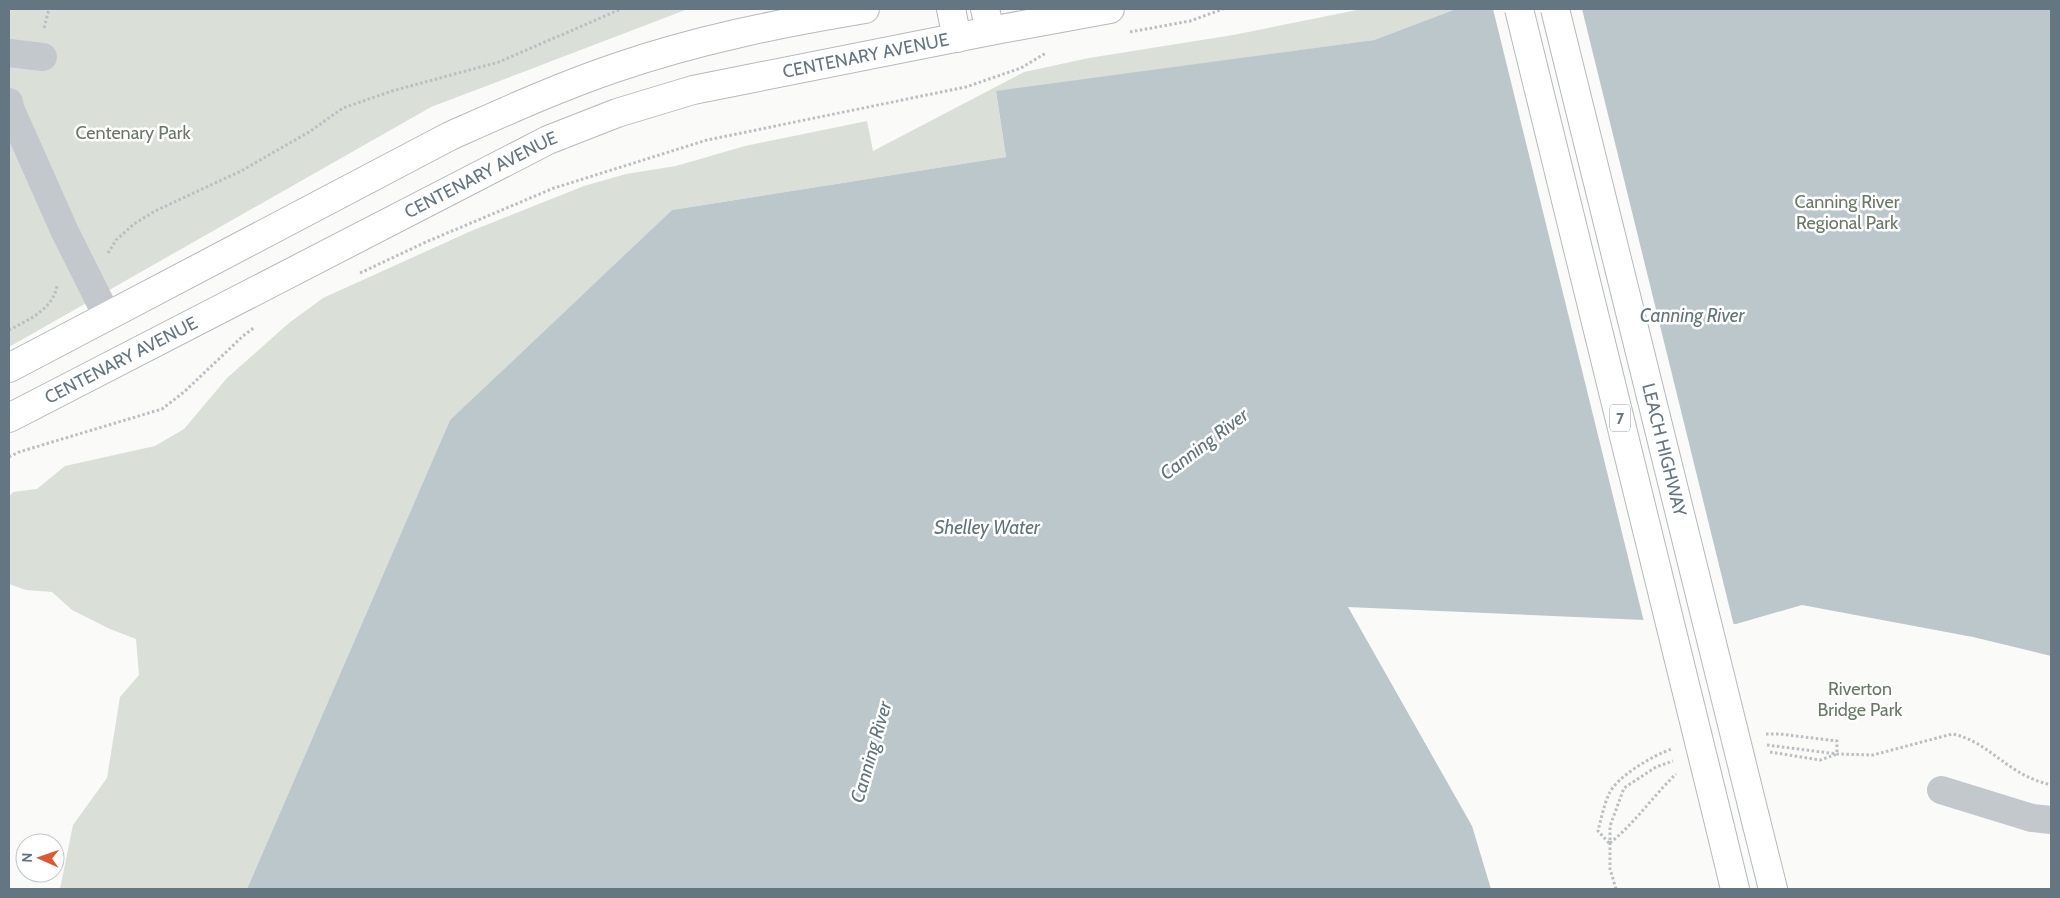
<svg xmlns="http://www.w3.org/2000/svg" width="2060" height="898" viewBox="0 0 2060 898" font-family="Cabin,sans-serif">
	<rect width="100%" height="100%" fill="#fafaf8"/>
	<path fill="#dadfd7" d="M9 9H688L431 107 9 347Z
		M1362 9H1456L1374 40 996 92 1006 157 672 210 450 420 247 889H60L73 825 107 778 120 697 139 675 136 639 110 629 72 610 52 592 26 590 9 584V497L13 492 37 489 65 466 155 446 184 429 227 378 289 323 323 298 471 231 584 186 626 174 676 166 745 146 867 121 873 151 1024 72 1089 58 1233 35Z"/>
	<path fill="#bbc7cb" d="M1456 9H2051V656L1973 637 1802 605 1736 624 1348 607 1472 826 1491 889H247L450 420 672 210 1006 157 996 91 1374 40Z"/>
	<path fill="#fafaf8" d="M1493 9H1582L1734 626 1644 622Z"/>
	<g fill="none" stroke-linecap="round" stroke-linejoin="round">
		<g stroke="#b5babe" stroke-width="30">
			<g id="major">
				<path d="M9 368 450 136C504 112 559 87 615 68 696 40 781 23 865 9"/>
				<path id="s1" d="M9 418 548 140 617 113 693 90 990 31"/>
			</g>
		</g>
		<g stroke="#b4b9bd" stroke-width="30">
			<path id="highway" d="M951 9 957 38
				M985 9 990 31 1110 9
				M830 15 835 9
				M1755 817 1773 889
				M1720 827 1735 889"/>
		</g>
		<path stroke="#bbbfc2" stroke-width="3" stroke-dasharray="2.5 2.5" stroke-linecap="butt" d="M44 28 49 9
			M1130 32 1190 21 1223 9
			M108 253 116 240 134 224 155 211 241 171 309 132 343 108 392 91 499 62 621 9
			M360 273 426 242 554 188 707 140 966 87 1021 68 1046 53
			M9 330C28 320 54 309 57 285
			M9 457 19 452 162 409 184 392 243 336 255 327
			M1766 734H1780L1837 741V754
			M1767 745 1837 754 1873 755 1952 734C1979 739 1995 758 2019 772 2028 778 2040 782 2051 785
			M1770 752 1820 760 1837 754
			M1609 843 1598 831C1601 819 1604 805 1609 794 1616 777 1655 754 1672 749
			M1610 843C1635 823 1653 796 1676 774
			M1616 889 1610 869V826L1624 788 1656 767 1673 761"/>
		<path stroke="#c3c8cc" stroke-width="28" d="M9 53 43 57
			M9 102 10 108 65 232 107 316
			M1941 790 2032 818 2051 820"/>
		<use href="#major" stroke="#fff" stroke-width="28"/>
		<use href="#highway" stroke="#fff" stroke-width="28"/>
		<g stroke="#b4b9bd" stroke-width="30" stroke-linecap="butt">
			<g id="highway-bridge">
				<path d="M1519 9 1720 827"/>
				<path id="s2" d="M1555 9 1755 817"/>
			</g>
		</g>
		<use href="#highway-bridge" stroke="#fff" stroke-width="28"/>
	</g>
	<g text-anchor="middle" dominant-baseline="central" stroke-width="5" stroke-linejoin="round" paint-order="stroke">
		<rect fill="#fff" stroke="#939fa8" stroke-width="1" x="1610" y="404.5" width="20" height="27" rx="4"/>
		<g font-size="16" font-weight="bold" fill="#657683">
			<text x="1620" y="418">7</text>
		</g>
		<g font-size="18" fill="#657683" stroke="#fff">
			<text stroke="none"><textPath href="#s1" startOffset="936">CENTENARY AVENUE</textPath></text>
			<text stroke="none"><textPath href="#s1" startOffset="531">CENTENARY AVENUE</textPath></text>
			<text stroke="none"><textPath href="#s1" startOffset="126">CENTENARY AVENUE</textPath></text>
			<text stroke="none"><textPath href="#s2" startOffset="454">LEACH HIGHWAY</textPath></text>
		</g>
		<g font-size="18" fill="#687a64" stroke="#fff">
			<text x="133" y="133">Centenary Park</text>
			<text x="1847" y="202">Canning River<tspan x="1847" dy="21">Regional Park</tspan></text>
			<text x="1860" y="689">Riverton<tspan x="1860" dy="21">Bridge Park</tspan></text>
		</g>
		<g font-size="19" font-style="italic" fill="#60757c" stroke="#fff">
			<text x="1692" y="315">Canning River</text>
			<text transform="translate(1204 444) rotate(-37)">Canning River</text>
			<text x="987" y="527">Shelley Water</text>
			<text transform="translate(871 752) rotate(-74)">Canning River</text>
		</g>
	</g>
	<rect width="2060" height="898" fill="none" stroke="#657683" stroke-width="20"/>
	<g transform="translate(40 858) rotate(272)"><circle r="24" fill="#ffffff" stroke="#c1c8cd"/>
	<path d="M0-4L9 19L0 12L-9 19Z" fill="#e4572e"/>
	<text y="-8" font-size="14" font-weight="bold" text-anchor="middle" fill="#657683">N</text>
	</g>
</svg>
